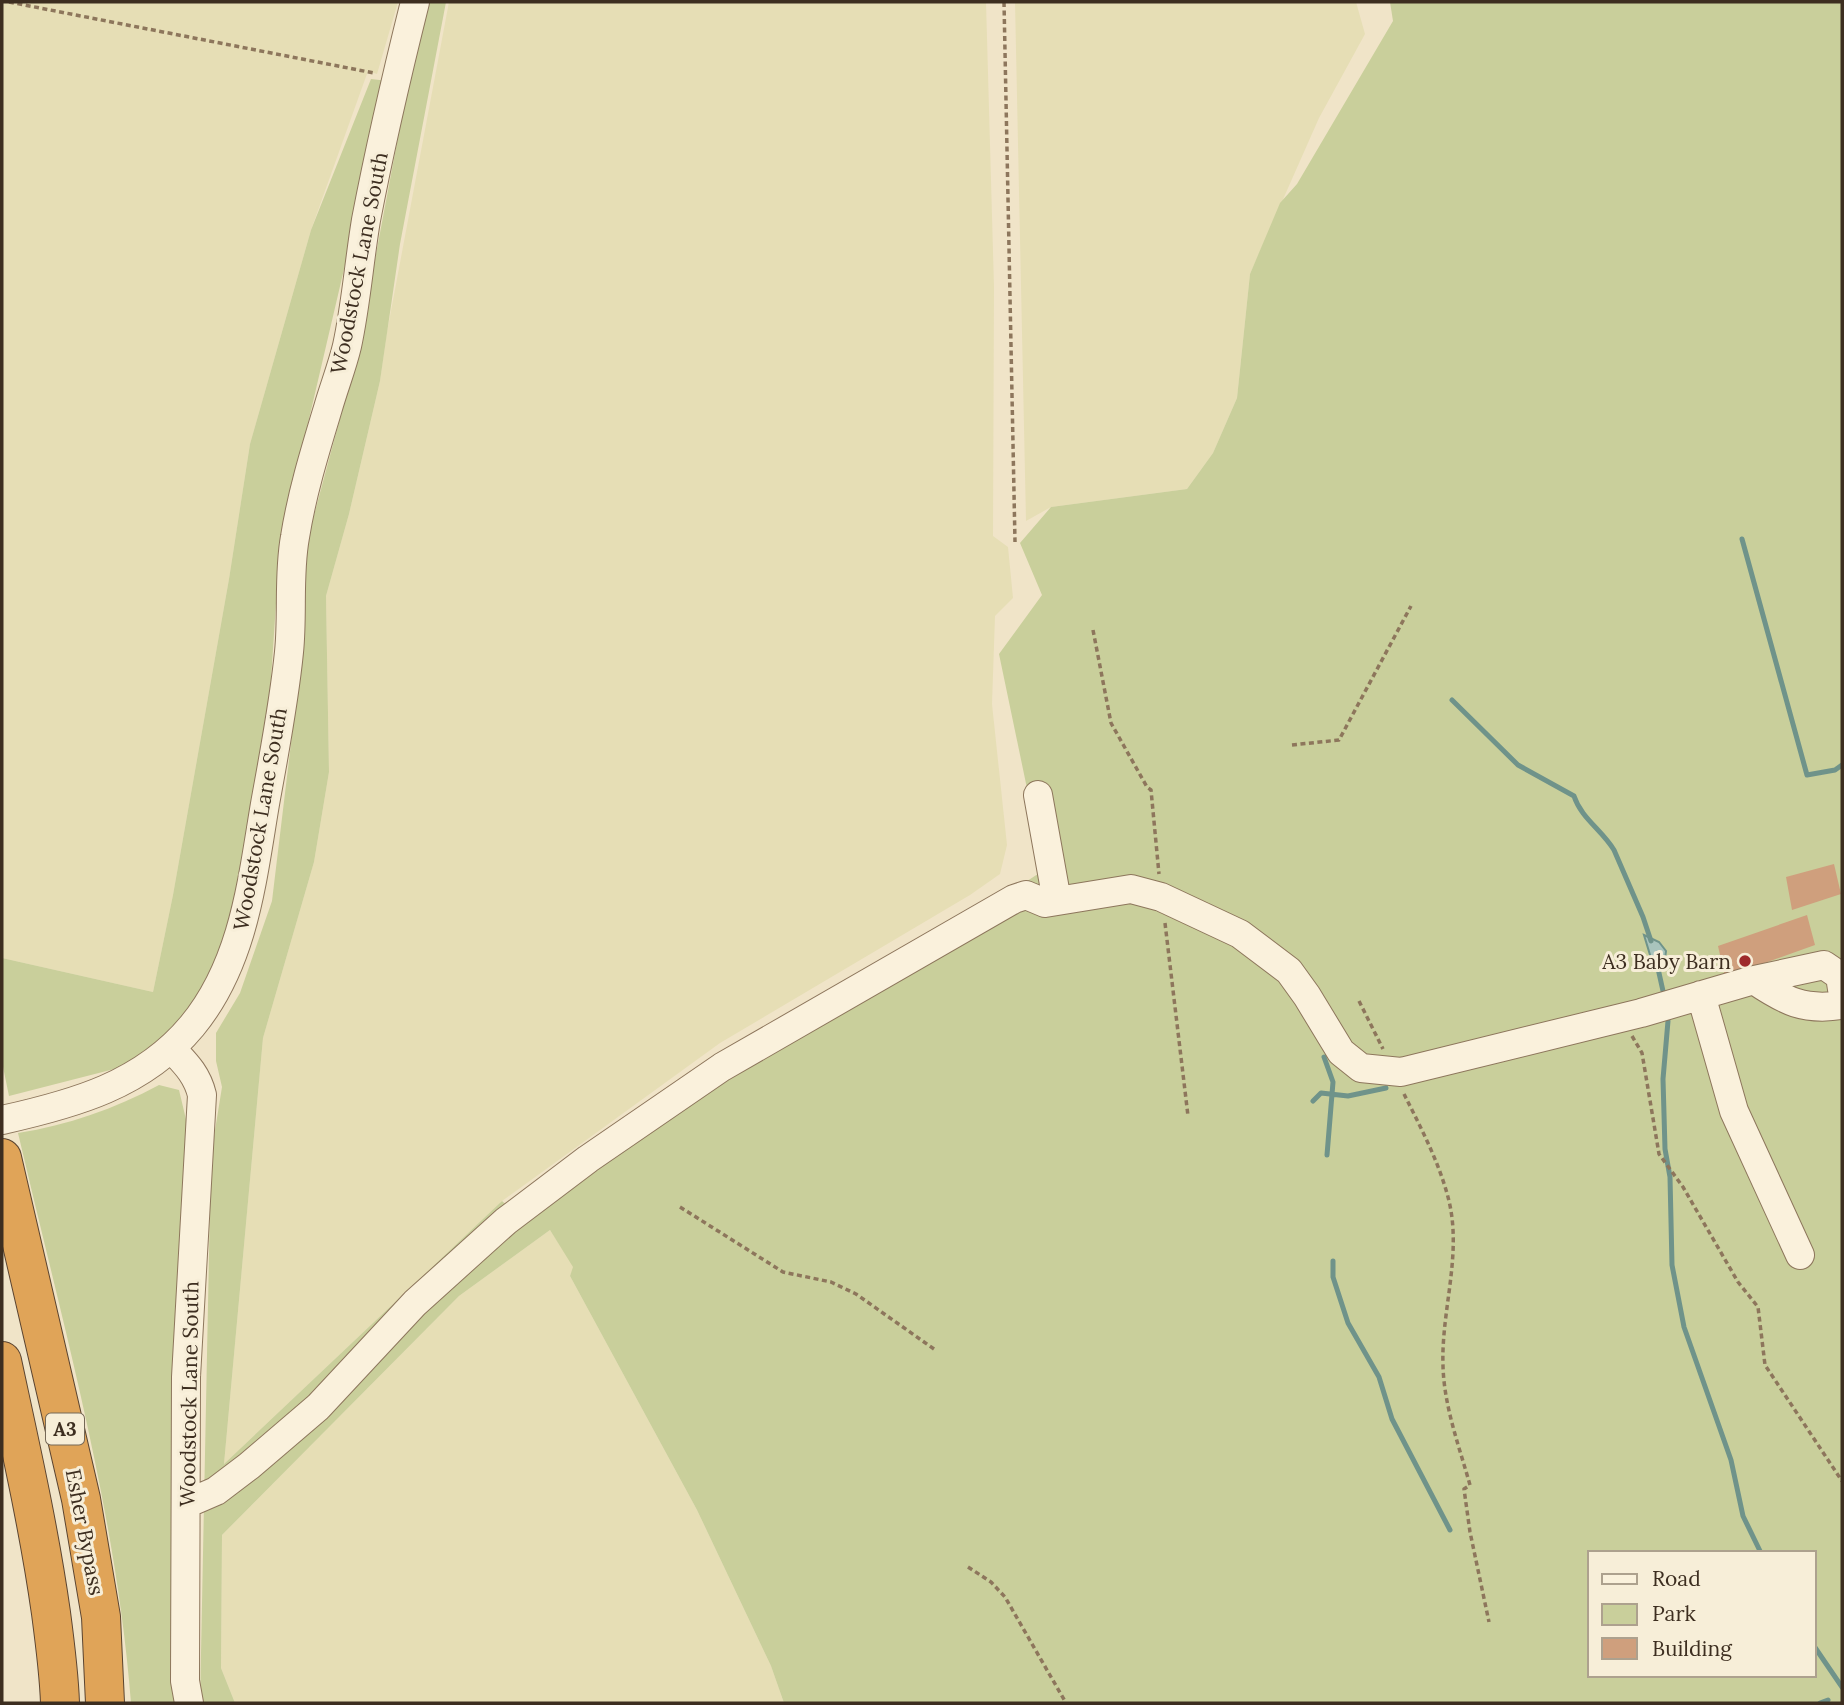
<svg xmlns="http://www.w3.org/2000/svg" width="1844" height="1705" viewBox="0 0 1844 1705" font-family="Lora,serif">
	<rect width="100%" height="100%" fill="#f0e4c8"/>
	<path fill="#e6deb5" d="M2 2H398L377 74 368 71 311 230 250 444 229 579 173 895 153 992 2 958Z
		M449 2H986L994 287 993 536 1008 547 1013 598 995 616 992 704 1007 845 1000 874 970 895 720 1043 502 1201 224 1464 263 1038 314 862 329 772 326 596 349 514 380 381 387 332Z
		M1015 2H1356L1365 34 1319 118 1250 274 1237 398 1213 453 1187 489 1051 507 1026 521Z
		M550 1230 574 1267 570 1276 697 1510 771 1666 784 1703H235L221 1668 222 1535 459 1296Z"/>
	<path fill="#c9cf9b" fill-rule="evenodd" d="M428 2H446L400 244 380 381 349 514 326 596 329 772 314 862 263 1038 224 1464 502 1201 517 1214 1044 870 999 654 1042 595 1020 543 1051 507 1187 489 1213 453 1237 398 1250 274 1280 203 1297 184 1393 21 1390 2H1842V1703H784L771 1666 697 1510 570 1276 573 1267 550 1230 459 1296 222 1535 221 1668 235 1703H200L211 1155 222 1087 216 1061V1033L240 993 272 901 299 677 306 545 357 355 409 79ZM1590 1553H1814V1675H1590Z
		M371 79 388 81 280 543 271 679 256 793 223 951 202 996 179 1024 147 1052 126 1066 9 1096 2 1062V958L153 992 173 895 229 579 250 444 311 230Z
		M159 1085 179 1090 189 1132 179 1703H131C116 1510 62 1322 18 1133 68 1125 114 1109 159 1085Z"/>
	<path fill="#a9c4bc" stroke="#6f938a" stroke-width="2" d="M1644 935 1659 942 1666 951 1665 959 1658 968H1654Z"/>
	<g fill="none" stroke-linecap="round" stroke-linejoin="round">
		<path stroke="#6f938a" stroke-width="5" d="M1742 539 1807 775 1835 770 1842 765
			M1452 700 1518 765 1574 796C1581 818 1602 830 1614 850L1643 917 1651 941
			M1657 964 1663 991
			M1668 1021 1663 1079 1665 1149 1670 1177 1672 1265 1684 1327 1731 1460 1743 1516 1761 1553
			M1324 1057 1333 1082 1327 1155
			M1313 1101 1321 1093 1348 1096 1386 1088
			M1333 1261V1277L1348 1323 1379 1377 1392 1419 1450 1530
			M1814 1646 1842 1687
			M1820 1703 1828 1700"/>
	</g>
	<path fill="#cf9f7d" d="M1834 864 1841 894 1792 910 1786 877Z
		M1807 915 1815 945 1725 977 1718 946Z"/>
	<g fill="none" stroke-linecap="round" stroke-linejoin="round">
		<g stroke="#8d765c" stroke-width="30">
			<path id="minor" d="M1038 795 1057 901
				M1754 980C1785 1001 1804 1011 1842 1005
				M1701 995 1734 1111 1800 1255
				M171 1048C185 1063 197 1074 202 1095L186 1377 185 1681 189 1703
				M2 1120C74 1104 143 1085 192 1026 244 963 252 881 265 804 274 754 284 703 289 652 293 614 288 575 295 537 302 493 315 451 328 408 334 387 342 367 347 346 356 305 359 262 366 220 380 147 397 74 415 2
				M186 1504 216 1491 249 1466 318 1407 415 1303 506 1221 588 1159 722 1067 1014 899 1026 895 1045 903 1131 889 1161 897 1240 934 1289 971 1307 996 1341 1052 1361 1068 1401 1072 1641 1013 1750 981 1824 965 1840 976 1842 989"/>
		</g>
		<g stroke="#5b4430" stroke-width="40">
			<path id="highway" d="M2 1158 81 1499 101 1617 105 1703
				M2 1361C20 1445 39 1528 51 1613 55 1643 59 1673 60 1703"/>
		</g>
		<path stroke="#8d765c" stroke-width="3.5" stroke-dasharray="5 3.5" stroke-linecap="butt" d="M9 2 374 73
			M1004 2 1015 542
			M1093 630 1111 723 1147 787 1151 790 1159 874
			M1292 745 1339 740 1411 606
			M1165 923 1188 1116
			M1359 1001 1383 1049
			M1632 1036 1642 1053 1659 1154 1683 1187 1738 1282 1758 1307 1765 1365 1842 1481
			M1404 1094C1421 1128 1440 1164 1449 1201 1462 1256 1441 1311 1443 1366 1444 1406 1459 1446 1470 1485L1464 1489 1470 1532 1489 1622
			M680 1207 783 1272 831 1282 856 1294 934 1349
			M968 1567 991 1582 1005 1597 1066 1703"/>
		<use href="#minor" stroke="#faf1dc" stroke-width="28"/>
		<use href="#highway" stroke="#e0a458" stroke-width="38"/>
	</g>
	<circle fill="#9e2a2b" stroke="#f7eed8" stroke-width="2.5" cx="1745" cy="961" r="7"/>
	<g text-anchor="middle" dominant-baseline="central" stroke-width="6" stroke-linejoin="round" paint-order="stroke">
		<rect fill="#f7eed8" stroke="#756857" stroke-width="2" x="46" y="1413.5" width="38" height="31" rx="5"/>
		<g font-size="19" font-weight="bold" fill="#3d2e20">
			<text x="65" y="1429">A3</text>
		</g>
		<g font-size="21" fill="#3d2e20" stroke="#f7eed8">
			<text transform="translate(359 263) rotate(-79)">Woodstock Lane South</text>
			<text transform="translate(260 819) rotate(-80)">Woodstock Lane South</text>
			<text transform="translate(189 1394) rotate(-89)">Woodstock Lane South</text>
			<text transform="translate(85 1532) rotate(79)">Esher Bypass</text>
		</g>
		<g font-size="21" fill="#3d2e20" stroke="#f7eed8" text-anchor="end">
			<text x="1731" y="961">A3 Baby Barn</text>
		</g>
	</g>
	<rect width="1844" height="1705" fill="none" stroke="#3d2e20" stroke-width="7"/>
	<rect x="1588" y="1551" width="228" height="126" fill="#f7eed8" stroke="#ada18e" stroke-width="2"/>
	<rect x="1602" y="1574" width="35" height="10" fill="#faf1dc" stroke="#ada18e" stroke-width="2"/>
	<text x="1652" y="1586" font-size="21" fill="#3d2e20">Road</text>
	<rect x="1602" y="1604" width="35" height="21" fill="#c9cf9b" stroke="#ada18e" stroke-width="2"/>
	<text x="1652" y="1621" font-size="21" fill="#3d2e20">Park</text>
	<rect x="1602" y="1638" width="35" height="21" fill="#cf9f7d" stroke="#ada18e" stroke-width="2"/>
	<text x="1652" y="1656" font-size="21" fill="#3d2e20">Building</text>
</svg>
